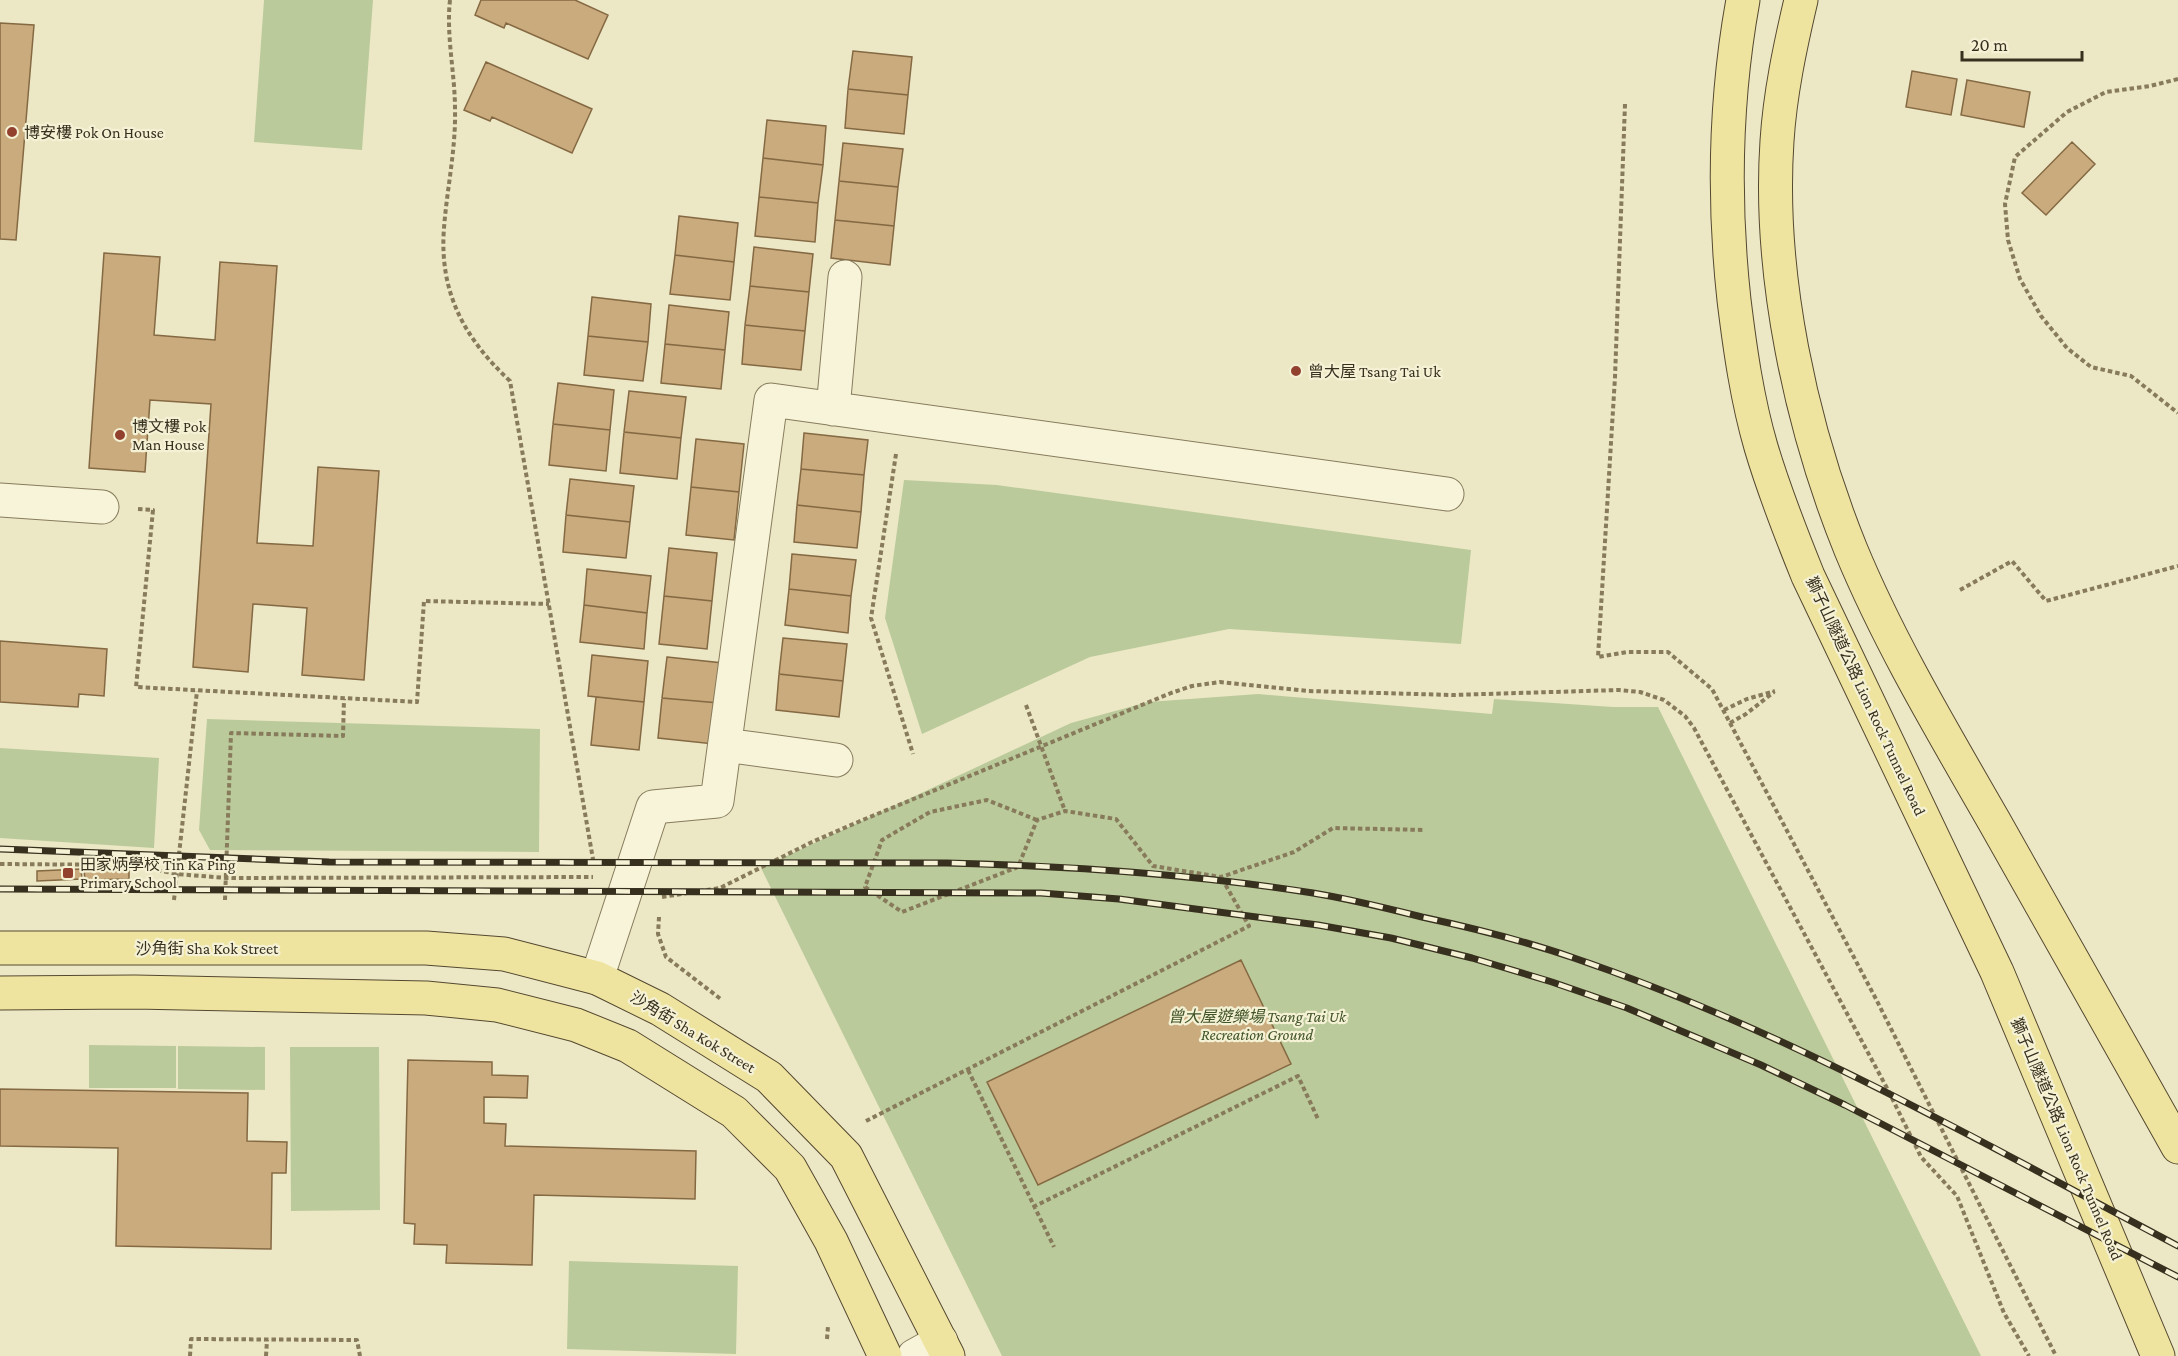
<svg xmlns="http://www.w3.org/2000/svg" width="2178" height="1356" viewBox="0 0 2178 1356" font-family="'Crimson Pro','Noto Sans TC',serif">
	<rect width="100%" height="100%" fill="#ece8c6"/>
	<path fill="#bbca9a" d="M264 0H373L362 150 254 142Z
		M904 480 997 485 1471 550 1461 644 1229 629 1090 657 922 734 885 618Z
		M1258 694 1492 714 1494 699 1613 707H1658L1981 1356H1002L761 868 1071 723 1148 702Z
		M207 719 540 729 539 852 210 850 199 830Z
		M0 748 159 758 154 848 0 838Z
		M89 1045 176 1046V1088H89Z
		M178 1046 265 1047V1090L178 1089Z
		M290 1047H379L380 1210 291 1211Z
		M569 1261 738 1266 736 1354 567 1349Z"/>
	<path fill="#c9ab7d" stroke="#856943" stroke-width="1.5" d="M481 0H575L608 15 588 59 506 23 504 28 475 15Z
		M0 23 34 25 16 240 0 239Z
		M853 51 912 57 908 95 848 89Z
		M486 62 592 109 572 153 492 117 490 121 464 110Z
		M1912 71 1957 79 1951 115 1906 107Z
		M1967 80 2030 92 2024 127 1961 115Z
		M848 89 908 95 904 134 845 128Z
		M767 120 826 126 823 165 763 158Z
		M2072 142 2095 164 2046 215 2022 193Z
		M843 143 903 149 898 187 839 181Z
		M763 158 823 165 818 203 759 197Z
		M839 181 898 187 894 226 835 220Z
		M759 197 818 203 815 242 755 236Z
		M679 216 738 223 734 262 675 255Z
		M835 220 894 226 890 265 831 258Z
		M754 247 813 254 809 292 750 286Z
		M104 253 160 257 154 335 215 340 220 262 277 266 257 543 313 546 318 467 379 471 364 680 302 675 307 608 253 604 248 672 193 667 211 404 150 400 145 472 89 468Z
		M675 255 734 262 730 300 670 294Z
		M750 286 809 292 805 331 745 325Z
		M592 297 651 304 648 342 588 336Z
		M669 305 729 312 725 350 665 344Z
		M745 325 805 331 801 370 742 364Z
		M588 336 648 342 643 381 584 375Z
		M665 344 725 350 721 389 661 383Z
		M558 383 614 390 610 430 553 424Z
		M629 391 686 397 681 438 624 432Z
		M553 424 610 430 606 471 549 465Z
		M624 432 681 438 677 479 620 473Z
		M804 433 868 440 864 475 801 469Z
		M696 439 744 444 739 492 691 487Z
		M801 469 864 475 861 512 797 505Z
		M570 479 634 486 630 522 566 515Z
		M691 487 739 492 734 540 686 535Z
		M797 505 861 512 857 548 794 542Z
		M566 515 630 522 626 558 563 552Z
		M669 548 717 553 712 601 664 596Z
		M792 554 856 560 851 596 789 589Z
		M587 569 651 576 647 613 584 605Z
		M789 589 851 596 848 633 785 625Z
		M664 596 712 601 707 649 659 644Z
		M584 605 647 613 644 649 580 642Z
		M783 638 847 644 843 681 779 674Z
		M0 641 107 649 104 696 79 694 78 707 0 702Z
		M592 655 648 661 644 702 588 696Z
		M667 657 723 663 719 703 662 698Z
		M779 674 843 681 839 717 776 710Z
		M596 697 644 702 639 750 591 745Z
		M662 698 719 703 714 744 658 738Z
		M129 868V879L85 880 84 870Z
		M81 869 82 879 37 881V871Z
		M1241 960 1291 1064 1038 1185 987 1082Z
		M408 1060 492 1062V1075L528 1076 527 1098 484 1097V1123L506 1124 505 1146 696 1151 695 1199 534 1195 532 1265 446 1263 447 1245 414 1244 415 1224 404 1223Z
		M0 1089 248 1093 247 1141 287 1142 286 1173H272L271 1249 116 1246 118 1148 0 1146Z"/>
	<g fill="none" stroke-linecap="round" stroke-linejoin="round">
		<g stroke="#877b5c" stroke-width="35">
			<path id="minor" d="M833 409 845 277
				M0 500 102 507
				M725 745 836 760
				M597 978 653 807 717 801 771 400 1447 494
				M914 1356 941 1341"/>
		</g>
		<g stroke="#554830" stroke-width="35">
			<path id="major" d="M1743 0C1725 99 1723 199 1734 300 1740 349 1747 399 1761 447 1774 491 1791 534 1808 576L1997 972 2158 1356
				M1801 0C1790 47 1780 94 1777 141 1768 274 1801 427 1851 550 1890 644 1943 732 1994 821 2055 929 2117 1038 2178 1147
				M0 948H426L504 954 597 978 660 1009 769 1077 846 1156 948 1356
				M0 993 135 992 426 998 497 1005 576 1025 628 1046 734 1112 790 1168 831 1241 885 1356"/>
		</g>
		<path stroke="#877b5c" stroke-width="4" stroke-dasharray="4.5 3" stroke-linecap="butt" d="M450 0C446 36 455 73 455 109 456 149 447 188 444 228 439 292 464 338 510 381L594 865
			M2178 79 2150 86 2106 92 2067 112 2015 157 2005 204 2008 240 2020 279 2041 316 2067 348 2091 367 2131 376 2178 413
			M1625 104 1615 377 1598 657 1627 652H1668L1712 689 1876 999 2056 1356
			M896 454 871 618 913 754
			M138 509 153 510 136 687 417 702 424 601 549 604
			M1960 590 2012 561 2046 601 2178 566
			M1026 705 1065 811
			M1724 710 1747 699 1775 691
			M1730 723 1746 714 1774 692
			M1037 820 987 800 930 812 882 840 865 887 902 912 1018 867 1037 820 1065 811 1116 819 1153 866 1221 877 1294 852 1333 828 1425 830
			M0 864 132 865 177 874 226 878 593 877
			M662 897 720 888 812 842 865 819 1171 693 1192 686 1220 682 1308 691 1452 695 1619 690 1640 692 1664 700 1685 716 1694 728 1888 1090 1921 1157 1957 1196 2004 1313 2029 1356
			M174 900 197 691
			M225 900 231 733 343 736 344 699
			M659 917 658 934 666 957 722 1000
			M968 1070 1054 1247
			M866 1121 1249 926 1221 877
			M1033 1207 1298 1076 1318 1119
			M827 1339 828 1326
			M190 1356 191 1339 357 1340 360 1356
			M266 1356 267 1340"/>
		<use href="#minor" stroke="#f7f4d9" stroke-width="33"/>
		<use href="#major" stroke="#eee49f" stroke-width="33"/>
		<g stroke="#38301f" stroke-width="7">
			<path id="rail" d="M0 849 329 862 947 863C1070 866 1192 874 1313 893 1350 899 1386 908 1422 917 1473 928 1525 941 1574 958 1786 1030 1981 1142 2178 1246
				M0 889 1041 893 1119 899 1318 925 1391 938 1472 958 1552 982 1627 1008 1761 1065 1845 1105 2178 1277"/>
		</g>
		<use href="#rail" stroke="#f4f1d5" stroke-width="4.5" stroke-dasharray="14" stroke-linecap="butt"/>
	</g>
	<g fill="#93412f" stroke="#f4f1d5" stroke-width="2">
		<circle cx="12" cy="132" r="6"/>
		<circle cx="1296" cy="371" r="6"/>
		<circle cx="120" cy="435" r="6"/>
		<rect x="62" y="867" width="12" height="12" rx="3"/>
	</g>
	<g text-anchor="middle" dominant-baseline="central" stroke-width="4.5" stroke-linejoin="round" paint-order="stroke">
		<g font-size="16" fill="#38301f" stroke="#f4f1d5" text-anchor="start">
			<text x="24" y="132">博安樓 Pok On House</text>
			<text x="1308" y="371">曾大屋 Tsang Tai Uk</text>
			<text x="132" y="426">博文樓 Pok<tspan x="132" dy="18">Man House</tspan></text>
			<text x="80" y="864">田家炳學校 Tin Ka Ping<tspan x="80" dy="18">Primary School</tspan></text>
		</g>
		<g font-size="16" fill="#38301f" stroke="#f4f1d5">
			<text transform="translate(1866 696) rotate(65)">獅子山隧道公路 Lion Rock Tunnel Road</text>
			<text x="207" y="948">沙角街 Sha Kok Street</text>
			<text transform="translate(693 1032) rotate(31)">沙角街 Sha Kok Street</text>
			<text transform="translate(2067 1139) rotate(67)">獅子山隧道公路 Lion Rock Tunnel Road</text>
		</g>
		<g font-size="16" font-style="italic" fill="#405327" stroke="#f4f1d5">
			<text x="1257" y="1016">曾大屋遊樂場 Tsang Tai Uk<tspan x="1257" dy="18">Recreation Ground</tspan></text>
		</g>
	</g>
	<path d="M1962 51v9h120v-9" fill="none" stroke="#38301f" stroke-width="3"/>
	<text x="1971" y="51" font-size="18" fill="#38301f" stroke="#f4f1d5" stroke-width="4.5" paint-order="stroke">20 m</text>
</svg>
